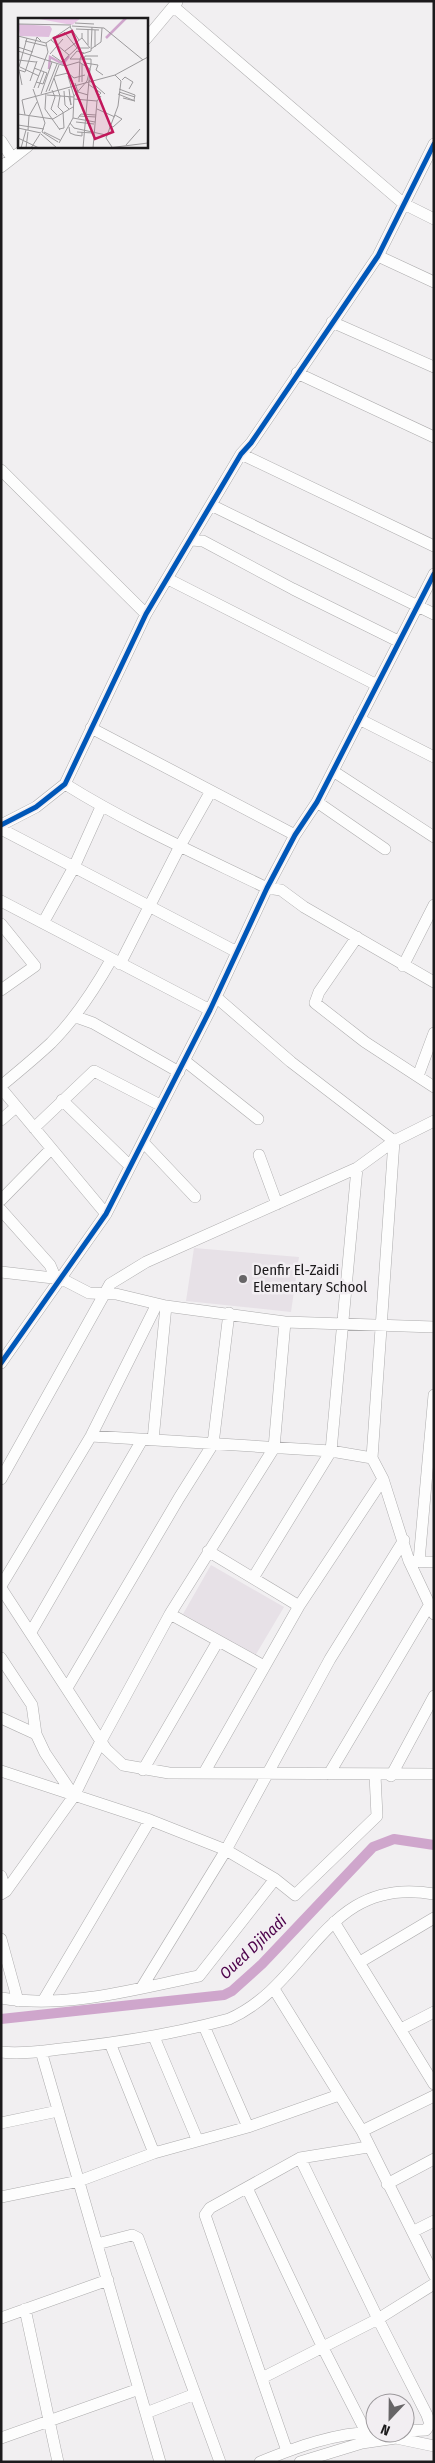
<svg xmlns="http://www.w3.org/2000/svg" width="435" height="2463" viewBox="0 0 435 2463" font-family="'Fira Sans Condensed',sans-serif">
	<rect width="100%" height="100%" fill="#f1eff1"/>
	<path fill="#e7e1e7" d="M194 1248 299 1257 291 1312 186 1301Z
		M211 1565 284 1607 255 1656 183 1614Z"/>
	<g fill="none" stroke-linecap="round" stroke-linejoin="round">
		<path stroke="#cfa6cc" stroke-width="10" d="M1 2019 224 1995 232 1991 262 1964 373 1847 394 1839 434 1845"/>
		<g stroke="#adacad" stroke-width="12">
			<path id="minor" d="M174 7 404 204 434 219
				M146 39 177 2
				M1 141 12 158
				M1 167 28 146
				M378 256 434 282
				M332 322 434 367
				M297 373 434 437
				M241 454 434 546
				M1 470 146 614
				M211 505 434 614
				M192 540 203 541 293 589 398 641
				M168 579 377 685
				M359 719 434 757
				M91 728 295 835
				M333 771 434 837
				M65 784C129 824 199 855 267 888L281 890 304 907 434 982
				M317 802 385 849
				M1 825 36 807 65 784 146 614 241 454 251 443 378 256 434 144
				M1 829 237 952
				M1 901 210 1010
				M43 923 74 867 101 807
				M1 924 35 966 1 990
				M357 937 319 992 315 1003 365 1042 434 1087
				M120 964 180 846 211 791
				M403 966 434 905
				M216 997 291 1062 394 1141 372 1458
				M73 1018H79L93 1023 179 1072
				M185 1061 258 1119
				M418 1076 434 1033
				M1 1086C18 1072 35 1058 51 1043 75 1019 94 990 111 960
				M1 1088 106 1214
				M62 1100 130 1166
				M1 1120 16 1107
				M34 1128 94 1071 160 1105
				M143 1142 195 1197
				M259 1155 277 1204
				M1 1200 51 1149
				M1 1210 50 1265 56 1279
				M1 1272 62 1279 89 1293 116 1294 166 1306 285 1322 434 1327
				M1 1363 106 1214 210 1010 267 888 295 835 317 802 434 574
				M91 1436 331 1451 372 1458 383 1479 409 1561 434 1614
				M153 1440 166 1306
				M1 1479 110 1284 146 1262 357 1168 394 1141 434 1121
				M208 1551 299 1606
				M411 1561 434 1562
				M419 1561 434 1395
				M253 1578 331 1451 357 1168
				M1 1586 91 1436 157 1304
				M1 1588 106 1749 123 1765 169 1773 434 1774
				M170 1614 264 1666
				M31 1632 142 1440
				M1 1658 32 1705 36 1734 45 1753 74 1796
				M67 1688 179 1498 213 1444 229 1313
				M1 1718 36 1734
				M143 1770 218 1641
				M1 1771 150 1820 226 1850 275 1879 199 1976C134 1989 67 2009 1 1998
				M204 1773 299 1606 383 1479
				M329 1774 430 1604
				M391 1776 434 1696
				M1 1876 6 1891
				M275 1879 295 1895 377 1816 375 1775
				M1 1894 6 1891 74 1796 101 1741 170 1614 274 1448 285 1322
				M334 1922 434 2084
				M1 1939 18 2001
				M360 1962 434 1918
				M142 1987 226 1850 330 1659 404 1540
				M274 1989 362 2131 434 2275
				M43 2001 150 1820
				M204 2026 248 2127
				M401 2029 434 2012
				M154 2037 197 2139
				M110 2043 154 2153
				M41 2051 160 2462
				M1 2052C24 2055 48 2050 70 2048 124 2042 177 2033 229 2019 311 1983 324 1874 434 1894
				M1 2123 58 2111
				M362 2131 434 2096
				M300 2158 378 2319 427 2415 430 2424 426 2430 405 2431
				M387 2184 434 2159
				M247 2188 322 2346 366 2432
				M1 2197 79 2181 154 2153 248 2127 339 2095
				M414 2231 434 2221
				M97 2244 132 2235 138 2238 220 2462
				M25 2309 58 2462
				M1 2318 108 2280
				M262 2378 378 2319 434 2284
				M146 2413 195 2394
				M1 2438 139 2389
				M287 2451 205 2215 210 2208 300 2158 368 2147
				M260 2462C297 2447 334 2433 375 2432
				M300 2462 362 2443 396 2438 434 2446"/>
		</g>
		<use href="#minor" stroke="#fdfdfd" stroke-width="11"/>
		<g stroke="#f2eef2" stroke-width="8">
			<path id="cycleway" d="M1 825 36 807 65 784 146 614 241 454 251 443 378 256 434 144
				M1 1363 106 1214 210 1010 267 888 295 835 317 802 434 574"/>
		</g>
		<use href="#cycleway" stroke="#0057b8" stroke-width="5"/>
	</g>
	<circle fill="#676567" stroke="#f2eef2" stroke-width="2" cx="243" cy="1279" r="5"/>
	<g text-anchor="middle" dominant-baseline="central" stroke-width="5" stroke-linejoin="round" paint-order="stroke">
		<g font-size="15" fill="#1c1a1c" stroke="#f2eef2" text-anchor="start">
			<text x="253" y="1270">Denfir El-Zaidi<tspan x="253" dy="17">Elementary School</tspan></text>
		</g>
		<g font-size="16" font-style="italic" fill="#4c014a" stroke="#f2eef2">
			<text transform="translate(253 1947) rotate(-43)">Oued Djihadi</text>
		</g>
	</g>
	<g transform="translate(18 18)">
		<rect width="130" height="130" fill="#f1eff1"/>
		<path d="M16 0H63L54 7Z" fill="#e9c7e6"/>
		<path d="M0 6 32 8 34 11 31 19 2 18Z" fill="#dfbedd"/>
		<path fill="none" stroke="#cfa6cc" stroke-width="2.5" d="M88 20 108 0M31 51 32 39 45 46 51 38"/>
		<path fill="none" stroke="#9c9a9c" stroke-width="1" d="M57 5 76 6M0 6 53 7M54 8 86 10 125 42M52 9 61 22M58 11 81 12M46 14 59 30M64 15V20L72 30M0 18 28 25 30 34 16 70M33 22 51 37M7 23 28 28M28 25 53 8M70 27V12M0 29 15 34M77 29V12M73 31 83 24 84 10M0 33 47 48 61 44 72 51 65 130M47 33 64 20M32 36 45 21M34 37 44 44 59 30H71M66 41 67 38H80M0 42 18 44M67 45 80 47 78 52 85 57M1 49 9 20M2 49 21 58M16 50 29 55 25 66 18 64M52 57 58 76M37 58 50 55 56 60 67 57M50 58 56 78M36 60 42 78 40 89 45 94 46 110 41 111M71 62 87 76M104 62 107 59 115 64 111 71M12 63 19 43M61 64 62 41 64 36 73 33 74 9M64 64V46M57 65 60 74 70 77M70 66 83 75 81 77M4 67 1 52 7 54 19 19 23 23M20 70 26 54M15 71 27 105 24 114M51 71 53 87 51 79M101 71 117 77 116 82M34 72 37 79 33 91 39 97M31 73 41 47M46 73 47 87 51 91M28 74 39 46M101 74 117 79M28 75 27 91 42 112M23 76 34 44M100 76 117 83 105 80M29 77 56 79M56 81 79 83M4 82 97 57 130 39M4 82 7 97M79 91 97 99M0 96 35 101 55 89M61 98 78 99M55 100 77 104M60 100 63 96 78 97M58 104 76 106M52 105 56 110 88 117M0 107 26 111M92 108 95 109 104 101 97 97M51 109 52 115 57 117 64 118V114M0 110 23 115M10 112 11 98 19 84M24 114 40 124M26 114 42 122M59 114 75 115M23 116 39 130M0 120 21 130M41 125 55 100 56 78 69 63 73 47V41H52L59 33 66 35M108 127 122 111M94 129 88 120 100 88 103 63 97 57M3 130 8 112M8 130 10 114M13 130 22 116M75 130 79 83 83 78M90 130 130 125"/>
		<path fill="#c2185b" fill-opacity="0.15" stroke="#c2185b" stroke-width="2.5" d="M54 13 95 114 77 121 36 20Z"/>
		<rect width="130" height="130" fill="none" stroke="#1c1a1c" stroke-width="2.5"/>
	</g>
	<rect width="435" height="2463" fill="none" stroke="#1c1a1c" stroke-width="5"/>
	<g transform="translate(390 2418) rotate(202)"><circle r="24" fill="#f2eef2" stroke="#9c999c"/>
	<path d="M0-4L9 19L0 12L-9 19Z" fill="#676567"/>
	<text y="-8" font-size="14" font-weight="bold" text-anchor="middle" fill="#1c1a1c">N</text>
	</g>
</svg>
